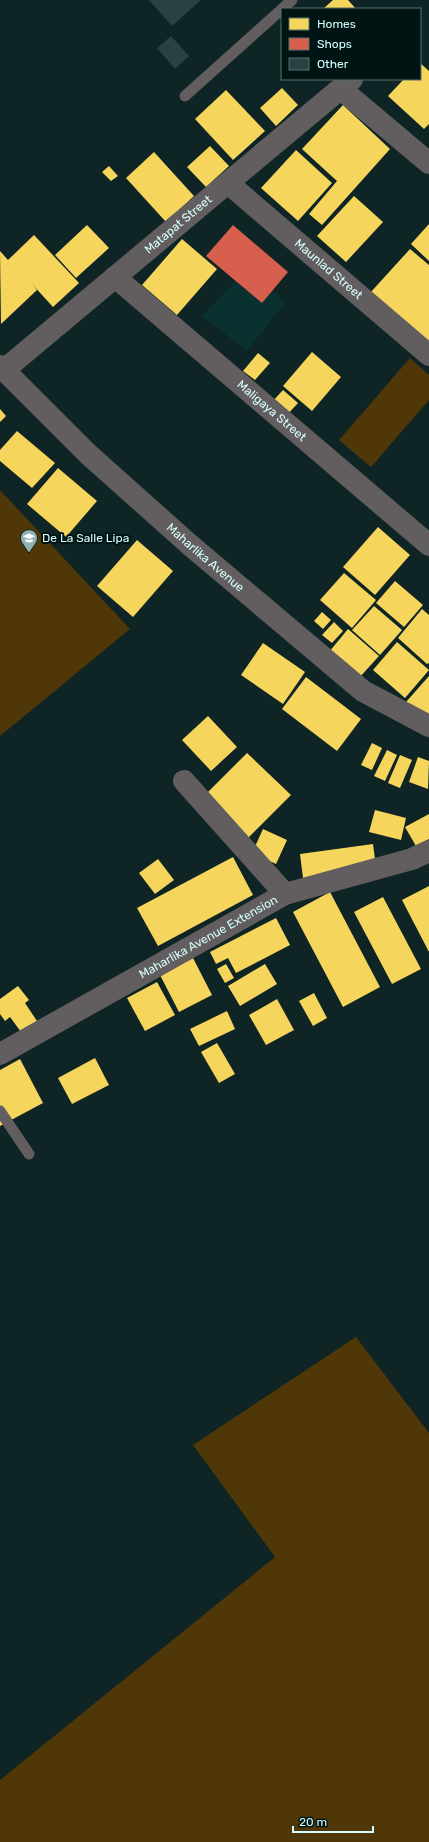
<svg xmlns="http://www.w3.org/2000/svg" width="429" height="1842" viewBox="0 0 429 1842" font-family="Rubik,sans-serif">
	<rect width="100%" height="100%" fill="#0f2424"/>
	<path fill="#083130" d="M243 273 266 284 285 303 247 351 202 316Z"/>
	<path fill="#503708" d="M410 358 429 375V400L371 467 339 440Z
		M0 490 130 629 0 736Z
		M356 1337 429 1433V1842H0V1780L275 1557 193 1445Z"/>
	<path fill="#f6d55c" d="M333 0H348L356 9H323Z
		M420 63 429 71V124L424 129 388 96 404 79H420Z
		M282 88 298 105 276 126 260 108Z
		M226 90 265 131 233 160 195 119Z
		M343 105 390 149 322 225 309 214 337 181 302 149Z
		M210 146 229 166 206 187 187 167Z
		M296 150 332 183 298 221 261 188Z
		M154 152 194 196 166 222 126 178Z
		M109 166 118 176 111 181 102 172Z
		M354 196 383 222 346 262 317 236Z
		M429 224V261L411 244Z
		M87 225 109 248 76 278 55 255Z
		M34 235 79 283 53 307 32 284 37 290 1 324 0 251 8 260Z
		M182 239 217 269 177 315 142 285Z
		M410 249 429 265V346L370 293Z
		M312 352 341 377 312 411 283 386Z
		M258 353 270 363 255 380 243 371Z
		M283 390 298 403 286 416 271 403Z
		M0 409 6 416 0 422Z
		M17 431 55 463 32 488 0 461V450Z
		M58 468 97 501 66 537 27 504Z
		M378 527 410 555 375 595 343 567Z
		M137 540 173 571 133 617 97 586Z
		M344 573 376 600 352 628 320 600Z
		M395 581 423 605 404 627 376 603Z
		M374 606 402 630 380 655 352 630Z
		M422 609 429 615V663L427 664 398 638Z
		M322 612 331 620 323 629 314 621Z
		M334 622 343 631 332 643 322 635Z
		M348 629 379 656 359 678 329 652Z
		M397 642 429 670 405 698 373 670Z
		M263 643 305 672 283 704 241 675Z
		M429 676V718L406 702Z
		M306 677 361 719 337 751 282 709Z
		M208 716 237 747 211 771 182 740Z
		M372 743 382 748 372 770 361 765Z
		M387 750 397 755 385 781 374 776Z
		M247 753 291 795 248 838 205 795Z
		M400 755 412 760 400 788 388 783Z
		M418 757 429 761 428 789 409 782Z
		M375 810 406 818 401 840 369 832Z
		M429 814V839L416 846 405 827Z
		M263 829 287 840 276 864 252 853Z
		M373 844 376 867 303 878 300 854Z
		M233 857 253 895 158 946 137 908Z
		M158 859 174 880 155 894 139 873Z
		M429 886V952L402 900Z
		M330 892 380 987 343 1007 293 912Z
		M383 897 421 969 392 984 354 912Z
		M276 918 290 945 236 973 228 958 216 964 210 952Z
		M193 958 212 995 179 1012 160 975Z
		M226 964 234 978 225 983 217 969Z
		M265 964 277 984 240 1006 228 986Z
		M157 982 175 1015 145 1031 127 998Z
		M18 986 29 1000 25 1003 37 1021 21 1032 10 1017 5 1021 0 1014V999Z
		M314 993 327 1018 313 1026 299 1001Z
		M277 999 294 1030 266 1045 249 1015Z
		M227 1011 235 1029 199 1046 190 1029Z
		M217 1043 235 1074 219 1083 201 1052Z
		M95 1058 109 1085 72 1104 58 1078Z
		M20 1059 43 1103 0 1126V1070Z"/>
	<path fill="#d6604d" d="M233 225 288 272 262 303 206 256Z"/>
	<path fill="#2a4141" d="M149 0H201L172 26Z
		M171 36 189 56 175 69 157 48Z"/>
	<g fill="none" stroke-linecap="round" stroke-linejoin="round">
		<path stroke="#625e5f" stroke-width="11" d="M282 9 292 0
			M185 96 282 9
			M0 1111 29 1154"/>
		<g stroke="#625e5f" stroke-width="22">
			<path d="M341 89 429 163"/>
			<path id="s1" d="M229 184 429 355"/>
			<path id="s2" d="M115 277 429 545"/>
			<path id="s3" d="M0 366 88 454 190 545 363 691 429 726"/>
			<path id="s4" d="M4 370 352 79"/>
			<path d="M184 781 285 894"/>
			<path id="s5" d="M0 1054 285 894 412 859 429 851"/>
		</g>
	</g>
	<defs>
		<g id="university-pin" transform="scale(0.9)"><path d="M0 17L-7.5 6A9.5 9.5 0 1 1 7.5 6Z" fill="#90b2b1" stroke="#001413"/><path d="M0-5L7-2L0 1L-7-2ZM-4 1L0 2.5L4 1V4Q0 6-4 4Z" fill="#fff"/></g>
	</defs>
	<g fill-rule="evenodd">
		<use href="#university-pin" x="29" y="538"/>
	</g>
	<g text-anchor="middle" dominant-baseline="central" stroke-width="4" stroke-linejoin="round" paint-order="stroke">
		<g font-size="12" fill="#d6fefd" stroke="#001413">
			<text stroke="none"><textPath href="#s4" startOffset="227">Matapat Street</textPath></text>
			<text stroke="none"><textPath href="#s1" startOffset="131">Maunlad Street</textPath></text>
			<text stroke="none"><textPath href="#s2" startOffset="206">Maligaya Street</textPath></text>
			<text stroke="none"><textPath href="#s3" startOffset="281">Maharlika Avenue</textPath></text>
			<text stroke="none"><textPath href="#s5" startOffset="239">Maharlika Avenue Extension</textPath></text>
		</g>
		<g font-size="12" fill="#d6fefd" stroke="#001413" text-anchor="start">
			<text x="42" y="538">De La Salle Lipa</text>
		</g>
	</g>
	<rect x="281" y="8" width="140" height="72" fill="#001413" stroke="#567271"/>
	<rect x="289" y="18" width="20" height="12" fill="#f6d55c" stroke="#567271"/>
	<text x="317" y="28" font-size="12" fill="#d6fefd">Homes</text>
	<rect x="289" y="38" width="20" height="12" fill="#d6604d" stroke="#567271"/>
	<text x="317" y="48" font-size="12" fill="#d6fefd">Shops</text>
	<rect x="289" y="58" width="20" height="12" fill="#2a4141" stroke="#567271"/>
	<text x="317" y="68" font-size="12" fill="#d6fefd">Other</text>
	<path d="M293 1826v6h80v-6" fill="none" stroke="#d6fefd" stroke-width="2"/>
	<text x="299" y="1826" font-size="12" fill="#d6fefd" stroke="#001413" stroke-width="3" paint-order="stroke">20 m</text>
</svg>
